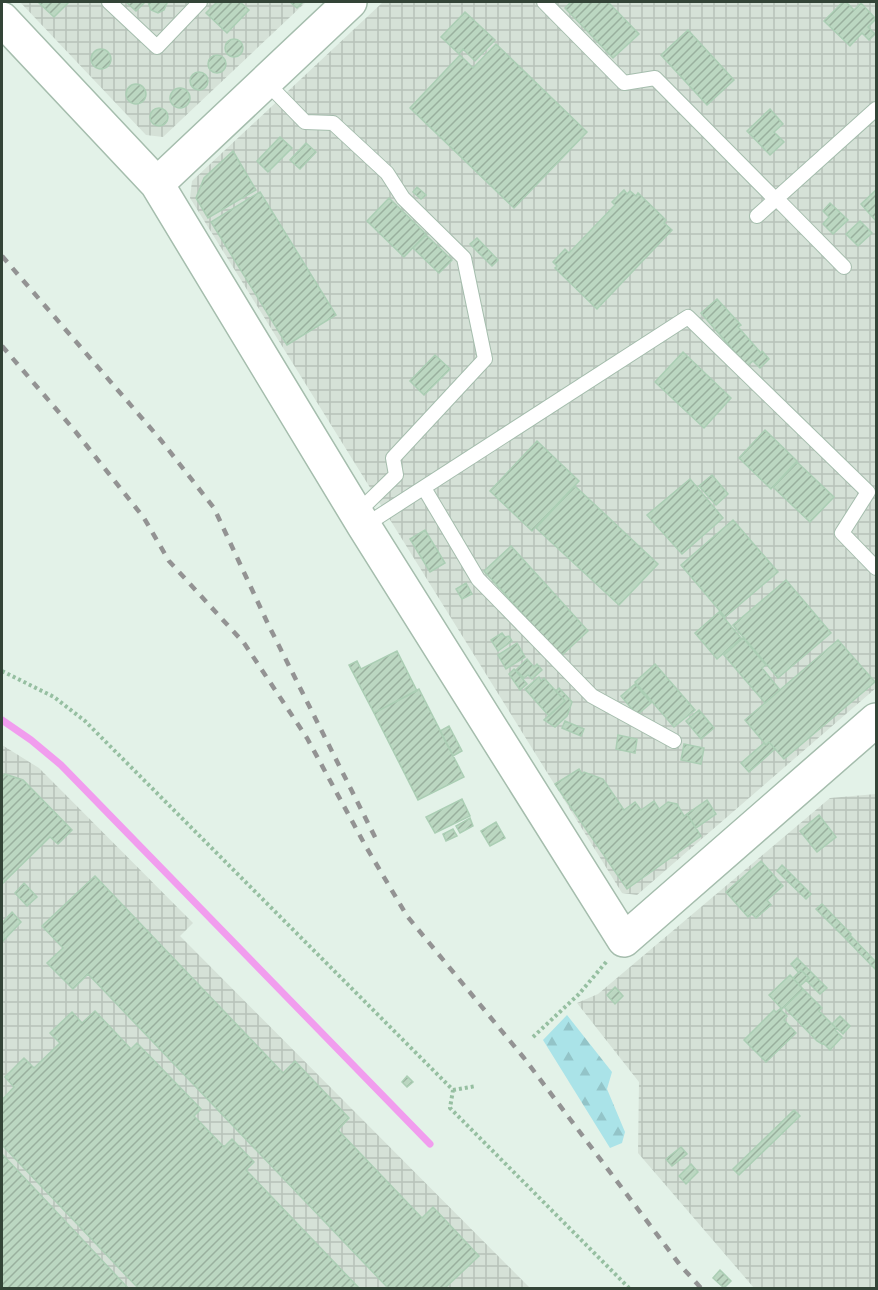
<svg xmlns="http://www.w3.org/2000/svg" width="878" height="1290" viewBox="0 0 878 1290" font-family="'Open Sans',sans-serif">
	<defs>
		<pattern id="industrial-grid" width="8" height="8" patternUnits="userSpaceOnUse" patternTransform="scale(1.5)"><rect width="8" height="8" fill="#d5e1d7"/><path d="M0 4h8M4 0v8" fill="none" stroke="#b7c2b9"/></pattern>
		<pattern id="forest-firs" width="22" height="20" patternUnits="userSpaceOnUse" patternTransform="scale(1.5)"><rect width="22" height="20" fill="#aae3e8"/><path d="M5 1l3.5 6h-7zM16 11l3.5 6h-7z" fill="#93c4c8"/></pattern>
		<pattern id="building-hatch" width="6" height="6" patternUnits="userSpaceOnUse" patternTransform="scale(1.5)"><rect width="6" height="6" fill="#bbd7c1"/><path d="M-1 1l2-2M0 6l6-6M5 7l2-2" fill="none" stroke="#99b09e"/></pattern>
	</defs>
	<rect width="100%" height="100%" fill="#e3f2e8"/>
	<path fill="url(#industrial-grid)" d="M20 2H306L163 137 146 135Z
		M383 2H876V688L637 895 622 893 190 198 192 181Z
		M2 745 39 768 193 923 180 936 530 1288H2Z
		M876 794V1288H754L638 1153 639 1082 577 1003 598 994 830 798Z"/>
	<path fill="url(#forest-firs)" d="M567 1015 612 1072 607 1089 625 1132 622 1143 610 1148 543 1040Z"/>
	<g fill="none" stroke-linecap="round" stroke-linejoin="round">
		<path stroke="#f19dee" stroke-width="7" d="M2 720 31 740 61 765 430 1144"/>
	</g>
	<path fill="url(#building-hatch)" stroke="#abceb4" stroke-width="1.5" d="M38 2H69L54 17Z
		M126 2H145L136 11Z
		M148 2H167V3L164 10 158 13 151 10Z
		M217 2H240L249 10 227 33 206 13Z
		M290 2H303L297 8Z
		M571 2H608L639 34 613 58 565 8Z
		M843 2H846L854 10 861 3 876 19 868 27 875 34 869 40 862 33 850 46 824 21Z
		M465 12 495 40 475 61 463 49 459 54 441 37Z
		M688 30 734 80 707 105 661 55Z
		M225 48a9 9 0 1 1 18 0a9 9 0 1 1-18 0Z
		M496 44 587 132 514 208 410 108 460 55 473 68Z
		M91 59a10 10 0 1 1 20 0a10 10 0 1 1-20 0Z
		M208 64a9 9 0 1 1 18 0a9 9 0 1 1-18 0Z
		M190 81a9 9 0 1 1 18 0a9 9 0 1 1-18 0Z
		M126 94a10 10 0 1 1 20 0a10 10 0 1 1-20 0Z
		M170 98a10 10 0 1 1 20 0a10 10 0 1 1-20 0Z
		M150 117a9 9 0 1 1 18 0a9 9 0 1 1-18 0Z
		M770 109 783 124 774 132 784 142 770 155 747 131Z
		M280 137 292 148 268 172 257 161Z
		M306 143 316 152 300 169 290 160Z
		M233 151 256 190 208 218 196 198 204 178Z
		M417 187 426 195 421 199 413 192Z
		M624 190 627 194 630 191 636 196 638 193 666 220 664 223 672 230 597 309 555 268 557 266 553 262 565 249 569 253 615 205 612 202Z
		M876 190V221L861 204Z
		M260 192 336 315 287 345 211 222Z
		M389 198 426 234 404 257 367 221Z
		M830 203 848 220 833 234 823 224 829 217 823 211Z
		M860 221 872 233 858 246 846 234Z
		M426 235 452 260 439 273 413 248Z
		M477 238 498 260 492 266 470 244Z
		M717 299 741 325 738 327 761 353 762 351 769 359 760 368 753 361 747 366 701 313Z
		M683 352 731 398 704 428 655 382Z
		M435 355 450 369 424 395 410 381Z
		M765 430 797 461 771 489 739 458Z
		M537 441 579 481 532 531 490 491Z
		M797 462 834 497 810 522 773 487Z
		M712 475 728 494 716 505 699 486Z
		M690 479 723 518 682 554 647 515Z
		M575 486 658 564 619 605 536 528Z
		M733 520 778 572 725 617 681 565Z
		M425 530 445 563 430 572 410 539Z
		M511 546 588 631 561 656 484 571Z
		M786 580 831 633 778 678 733 625Z
		M466 583 472 594 462 599 456 589Z
		M719 612 741 638 717 659 695 633Z
		M502 633 505 637 509 636 512 641 498 651 491 640Z
		M743 638 766 665 762 668 780 690 765 703 724 655Z
		M838 640 875 682 784 759 769 742 766 745 745 720Z
		M517 643 525 657 506 669 498 655Z
		M397 651 417 691 374 713 349 665 357 661 361 669Z
		M527 659 534 667 537 664 542 670 532 679 528 675 524 678 516 670Z
		M655 664 695 710 674 727 635 682Z
		M514 669 527 684 520 690 509 674Z
		M539 677 541 681 544 678 565 701 549 716 525 689Z
		M635 684 651 703 637 715 621 696Z
		M559 688 572 702 567 716 555 727 544 720 565 701 556 691Z
		M419 689 464 777 418 800 374 713Z
		M699 710 714 728 701 739 686 721Z
		M565 721 584 729 581 736 562 728Z
		M449 726 462 751 453 756 440 731Z
		M618 735 637 739 635 753 616 749Z
		M769 742 775 749 749 772 741 763 764 743 766 745Z
		M684 744 704 748 701 764 681 760Z
		M579 769 582 774 584 772 603 779 624 810 635 802 641 810 654 801 659 809 668 802 677 804 684 816 687 814 701 836 627 889 555 784Z
		M5 774 23 780 72 830 58 844 50 837 2 884V777Z
		M462 799 470 816 435 833 426 817Z
		M707 800 716 814 696 828 687 814Z
		M819 815 836 837 817 852 800 831Z
		M470 818 473 826 460 833 456 826Z
		M496 822 505 838 490 846 481 831Z
		M453 829 457 836 446 841 443 834Z
		M761 861 783 886 767 900 771 905 756 918 752 914 748 917 726 892Z
		M782 865 811 894 806 899 777 871Z
		M95 876 283 1073 295 1061 349 1118 338 1130 422 1218 433 1207 479 1256 445 1288H388L88 974 73 989 47 963 63 948 42 926Z
		M24 883 37 897 27 906 15 893Z
		M822 904 851 934 846 939 816 909Z
		M12 912 21 922 2 942V923Z
		M851 936 876 962 875 969 847 940Z
		M797 958 827 988 820 994 806 980 809 978 801 970 799 973 791 964Z
		M801 970 809 978 800 986 793 978Z
		M790 975 803 989 782 1009 769 995Z
		M615 987 623 996 615 1004 607 995Z
		M803 989 822 1008 819 1011 837 1029 835 1030 842 1037 830 1050 823 1043 822 1044 817 1041 784 1007Z
		M780 1009 787 1016 784 1020 796 1033 766 1062 744 1040 774 1010 776 1012Z
		M95 1011 131 1049 137 1043 201 1109 194 1116 224 1147 232 1139 254 1162 246 1170 359 1288H138L2 1145V1100L14 1087 5 1077 24 1058 34 1068 60 1043 50 1033 72 1012 82 1023Z
		M840 1016 850 1026 843 1034 832 1024Z
		M407 1076 413 1082 407 1087 402 1082Z
		M794 1110 800 1116 739 1175 733 1169Z
		M681 1147 687 1154 672 1166 666 1159Z
		M2 1154 128 1288H2Z
		M691 1164 698 1172 686 1184 679 1176Z
		M720 1270 731 1281 724 1288 713 1278Z"/>
	<g fill="none" stroke-linecap="round" stroke-linejoin="round">
		<g stroke="#a5bdad" stroke-width="16">
			<path id="service" d="M109 2 157 47 200 2
				M544 2 624 83 655 78 775 199
				M265 81 305 122 333 123 387 173 403 198 464 258 485 359 393 458 396 475 356 514
				M776 198 844 267
				M757 216 876 109
				M424 488 478 579 592 696 674 741
				M364 526 688 317 868 492 842 533 876 568"/>
		</g>
		<g stroke="#a5bdad" stroke-width="36">
			<path id="tertiary" d="M2 19 157 184 364 526 624 940 876 720
				M157 184 350 2"/>
		</g>
		<path stroke="#96bfa1" stroke-width="4" stroke-dasharray="3 3" stroke-linecap="butt" d="M2 671 54 697 85 721 453 1090 450 1108 629 1288
			M533 1037 579 994 607 961
			M453 1090 476 1086"/>
		<use href="#service" stroke="#fff" stroke-width="14"/>
		<use href="#tertiary" stroke="#fff" stroke-width="33"/>
		<path stroke="#939393" stroke-width="4.5" stroke-dasharray="8 8" stroke-linecap="butt" d="M2 256 160 439 214 508 268 624 378 843
			M2 346 75 431 144 518 169 561 244 643 307 738 365 845 407 916 524 1058 680 1265 701 1288"/>
	</g>
	<rect width="878" height="1290" fill="none" stroke="#334437" stroke-width="6"/>
</svg>
